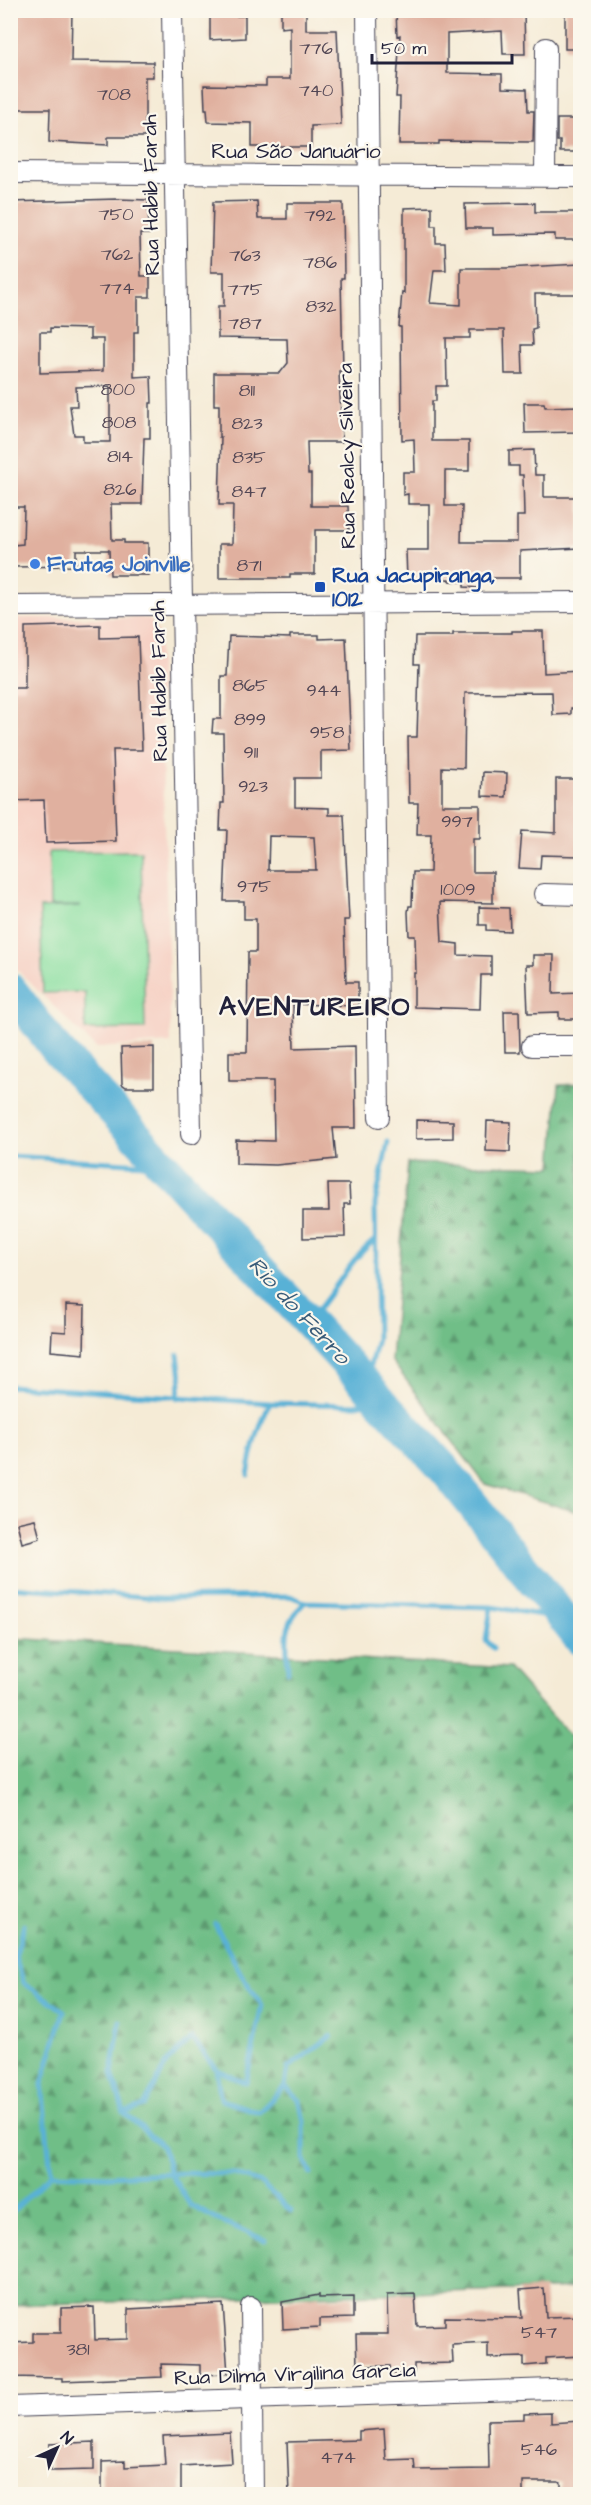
<svg xmlns="http://www.w3.org/2000/svg" width="591" height="2505" viewBox="0 0 591 2505" font-family="'Architects Daughter',sans-serif">
	<defs>
		<pattern id="forest-firs" width="22" height="20" patternUnits="userSpaceOnUse" patternTransform="scale(1.5)"><rect width="22" height="20" fill="#70be87"/><path d="M5 1l3.5 6h-7zM16 11l3.5 6h-7z" fill="#5c9a70"/></pattern>
	</defs>
	<rect width="100%" height="100%" fill="#fbf7ec"/>
	<filter id="ink" filterUnits="userSpaceOnUse"><feTurbulence type="fractalNoise" baseFrequency=".0167" numOctaves="2"/><feDisplacementMap in="SourceGraphic" scale="12" xChannelSelector="R" yChannelSelector="G"/><feConvolveMatrix kernelMatrix="1 2 1 2 8 2 1 2 1" color-interpolation-filters="sRGB"/></filter>
	<filter id="wash" filterUnits="userSpaceOnUse"><feTurbulence type="fractalNoise" baseFrequency=".008" numOctaves="4" result="noise"/><feDisplacementMap in="SourceGraphic" scale="24" xChannelSelector="R" yChannelSelector="G"/><feGaussianBlur stdDeviation="1.35" result="paint"/><feColorMatrix in="noise" values="0 0 0 0 0 0 0 0 0 0 0 0 0 0 0 0 0 1.4 0 .05"/><feComposite in="paint" operator="in"/></filter>
	<g filter="url(#wash)">
		<rect width="100%" height="100%" fill="#f5ebd6"/>
		<path fill="#f6d1c5" d="M10 618H140L149 619 158 632 171 1043 96 1048 11 964Z"/>
		<path fill="url(#forest-firs)" stroke="#497061" stroke-width="1.5" d="M580 1084V1513L485 1484 391 1360 408 1163 552 1167 559 1085Z
			M10 1638 509 1668 580 1748V2288L11 2305Z"/>
		<path fill="#8bdfa1" stroke="#56806e" stroke-width="1.5" d="M141 851 145 1029 85 1030V992L43 993 40 908 80 906H50L49 852Z"/>
		<g fill="none" stroke-linecap="round" stroke-linejoin="round">
			<path stroke="#59b1d6" stroke-width="5" d="M10 1156 161 1165
				M308 1321C333 1296 347 1262 375 1240
				M366 1382 377 1339 375 1204 388 1142
				M10 1386 270 1403 356 1405 378 1395
				M177 1398 181 1378 178 1355
				M248 1475C252 1450 258 1427 270 1403
				M10 1587 162 1598 290 1596 305 1602 491 1607 566 1619
				M491 1607 486 1640 493 1648
				M288 1672C287 1640 281 1626 305 1602
				M24 1925 15 1957 24 1983 64 2011 42 2084 51 2174
				M120 2021 112 2073 124 2113 163 2147 170 2173 190 2205 216 2219 265 2240
				M216 2069 221 2100 259 2112 285 2086 288 2068 331 2036
				M285 2086 300 2102 304 2122V2158L311 2174
				M124 2113 144 2106 167 2062 192 2038 216 2069 246 2083 262 2005 241 1974 215 1924
				M10 2214 51 2174 108 2176 170 2173 234 2174 261 2183 291 2211"/>
			<path stroke="#59b1d6" stroke-width="33" d="M10 989 57 1050 445 1470 580 1639"/>
		</g>
		<g id="blocks">
			<path fill="#e0b09f" fill-rule="evenodd" d="M10 10H72L71 61 153 62V77H145V137H108V145L49 142 50 109H10Z
				M281 10H306V30H337L341 125 311 126V147H252V123L208 122 207 109H205L204 85 266 86V79H290V27L281 28Z
				M396 10H524L525 54H503L502 31 447 34V73L502 74V88L527 89 528 111H534L533 142 439 141V144H399L400 97H396L400 35 397 36Z
				M565 10H580V49H565Z
				M210 13H237V16H245V38L210 40Z
				M557 119H580V152H560V141H557Z
				M118 199 148 200 149 234H140L141 276H150V297H138V332H134V377L151 376 152 403H150V438H144L142 504H111L112 540H124V543H148V575H110L109 550H76V566L13 567V545L23 544 24 507H10V202ZM50 328 90 329V339H103V371L40 373V332H50ZM110 386V442H83V435H74L70 406H77L76 387Z
				M257 201 258 219H287V203H343L344 278H341L343 371H339L342 442H307L308 474H311V506H348L349 530H315V574H290V578H219V544H232L233 505H219L221 437H219V405H214V373H280L288 363 287 339 218 338V306H224V272H211L213 202Z
				M535 203V212H579V240H555V234L493 235V228H466L465 204Z
				M432 207V226H436V243H445L446 270H434L430 303 461 305V268H506L580 264V294H535L536 328 532 329 533 345H522L523 374H505L504 330H470V338H446L447 386H436V401H432V441H469V471H445V506H462L461 542H517V516H524L523 475H519V466H509V451L534 450 535 475H544V497H580V548L520 551V578H479V588L464 587V582L450 581V579L407 580 406 550H429V504H408V494L403 495V472H415L414 439 402 440 401 327H399L402 292 404 293V208Z
				M524 403H544L545 407 580 406 579 432 525 433Z
				M100 625V638L138 637 142 750H113L116 841 46 843 44 800 10 801V688H25V627Z
				M512 631H543L544 673 580 671V708H571V714L553 715 552 692 465 693 464 768 442 767V805H480V839H473V872H493V903L440 902 442 942 458 944V955L491 956V975H481L480 1009 414 1007V973H416L415 936H409L408 912 409 906H412L413 872H430L431 835H417L418 803H409L408 737H417L418 703 419 664H414L415 636H453V633H512Z
				M290 635H319V639L346 638 351 750 321 751V778H295V807L329 808V815H344L349 920H344L346 982H358V1006L293 1004 294 1048 355 1046 356 1128H333L336 1159 276 1165 236 1164V1140L274 1141 273 1081H229V1052H247L248 952H256V919H244V901H224L227 830H220L221 803H224L223 733H212L213 719H221V676H227L229 636 290 638ZM269 836 314 837 316 870H268Z
				M483 772 507 773 506 797 482 796Z
				M556 779H580L578 841H580V856L541 855 540 869 519 868 522 831 556 833Z
				M479 907 509 908 510 931 486 930V925H479Z
				M533 955H554L553 994 580 993V1019H559V1012L528 1013 526 965H533Z
				M504 1011H519L520 1052H505Z
				M154 1047V1087H126L122 1084 121 1048Z
				M416 1120 453 1121V1138L416 1139Z
				M487 1121 511 1122 510 1152 486 1151Z
				M328 1184H349L350 1204H344L345 1237 303 1238V1211H329Z
				M66 1305 85 1306 84 1354 51 1351 52 1331 66 1332Z
				M35 1519 40 1538 22 1543 17 1523Z
				M544 2288 546 2317 580 2316V2356L546 2358V2364L524 2366V2357L488 2358V2343L452 2345 453 2363 414 2364V2373L391 2374 390 2366H357L356 2334H388L387 2295 415 2294 417 2326 445 2325V2317L522 2318 520 2290Z
				M319 2295V2298L353 2297V2318L320 2319V2327L283 2329 282 2302Z
				M223 2304 228 2374 200 2375V2365L161 2364 162 2377 62 2381V2378L10 2377V2343L33 2342V2333H61V2308L94 2307 95 2340 128 2339V2309Z
				M551 2413V2423L580 2421V2494H561V2483L558 2482H523V2494H289L287 2442 359 2440V2431L384 2429 386 2460 414 2459 415 2470 489 2469 488 2420 524 2419V2414Z
				M230 2433 232 2463 181 2466V2494H109V2491H102V2462L125 2461V2467L165 2465 163 2436Z
				M94 2442V2470L51 2471 49 2444Z"/>
		</g>
	</g>
	<g filter="url(#ink)">
		<use href="#blocks" fill-opacity="0" stroke="#424052" stroke-width="1.5"/>
		<g fill="none" stroke-linecap="round" stroke-linejoin="round">
			<g stroke="#424052" stroke-width="22">
				<path id="minor" d="M172 10 191 1134
					M367 10 379 1117
					M10 173 580 177
					M545 177 546 48
					M10 606 580 602
					M544 894 580 895
					M532 1046H580
					M251 2307 253 2494
					M10 2407 580 2388"/>
			</g>
			<use href="#minor" stroke="#fff" stroke-width="20"/>
		</g>
	</g>
	<circle fill="#3f7fe0" stroke="#fbf7ec" stroke-width="2" cx="35" cy="564" r="6"/>
	<rect fill="#1a4fb4" stroke="#fbf7ec" stroke-width="2" x="314" y="581" width="12" height="12" rx="3"/>
	<g text-anchor="middle" dominant-baseline="central" stroke-width="4.5" stroke-linejoin="round" paint-order="stroke">
		<g font-size="18" fill="#524654">
			<text x="316" y="48">776</text>
			<text x="316" y="90">740</text>
			<text x="114" y="94">708</text>
			<text x="116" y="214">750</text>
			<text x="320" y="215">792</text>
			<text x="117" y="254">762</text>
			<text x="245" y="255">763</text>
			<text x="320" y="262">786</text>
			<text x="117" y="288">774</text>
			<text x="245" y="289">775</text>
			<text x="321" y="306">832</text>
			<text x="245" y="323">787</text>
			<text x="118" y="389">800</text>
			<text x="247" y="390">811</text>
			<text x="119" y="422">808</text>
			<text x="247" y="423">823</text>
			<text x="120" y="456">814</text>
			<text x="249" y="457">835</text>
			<text x="120" y="489">826</text>
			<text x="249" y="491">847</text>
			<text x="249" y="565">871</text>
			<text x="250" y="685">865</text>
			<text x="324" y="690">944</text>
			<text x="250" y="719">899</text>
			<text x="327" y="732">958</text>
			<text x="251" y="752">911</text>
			<text x="253" y="786">923</text>
			<text x="457" y="821">997</text>
			<text x="254" y="886">975</text>
			<text x="458" y="889">1009</text>
			<text x="539" y="2332">547</text>
			<text x="78" y="2349">381</text>
			<text x="539" y="2449">546</text>
			<text x="338" y="2457">474</text>
		</g>
		<g font-size="21" fill="#22223b" stroke="#fbf7ec">
			<text x="296" y="151">Rua São Januário</text>
			<text transform="translate(151 195) rotate(-91)">Rua Habib Farah</text>
			<text transform="translate(347 456) rotate(-91)">Rua Realcy Silveira</text>
			<text transform="translate(159 681) rotate(-91)">Rua Habib Farah</text>
			<text transform="translate(295 2374) rotate(-2)">Rua Dilma Virgilina Garcia</text>
		</g>
		<g font-size="21" font-weight="bold" fill="#366cbe" stroke="#fbf7ec" text-anchor="start">
			<text x="47" y="564">Frutas Joinville</text>
		</g>
		<g font-size="21" font-weight="bold" fill="#164399" stroke="#fbf7ec" text-anchor="start">
			<text x="332" y="575">Rua Jacupiranga,<tspan x="332" dy="24">1012</tspan></text>
		</g>
		<g font-size="22" font-style="italic" fill="#385b79" stroke="#fbf7ec">
			<text transform="translate(299 1311) rotate(47)">Rio do Ferro</text>
		</g>
		<g font-size="27" font-weight="bold" letter-spacing="1.5" fill="#22223b" stroke="#fbf7ec">
			<text x="315" y="1007">AVENTUREIRO</text>
		</g>
	</g>
	<rect width="591" height="2505" fill="none" stroke="#fbf7ec" stroke-width="36"/>
	<g transform="translate(57 2448) rotate(45)" stroke="#fbf7ec" stroke-width="4.5" paint-order="stroke">
	<path d="M0-4.5L10 22L0 15L-10 22Z" fill="#22223b"/>
	<text y="-9" font-size="16" font-weight="bold" text-anchor="middle" fill="#22223b">N</text>
	</g>
	<path d="M372 54v9h140v-9" fill="none" stroke="#22223b" stroke-width="3"/>
	<text x="381" y="54" font-size="18" fill="#22223b" stroke="#fbf7ec" stroke-width="4.5" paint-order="stroke">50 m</text>
</svg>
